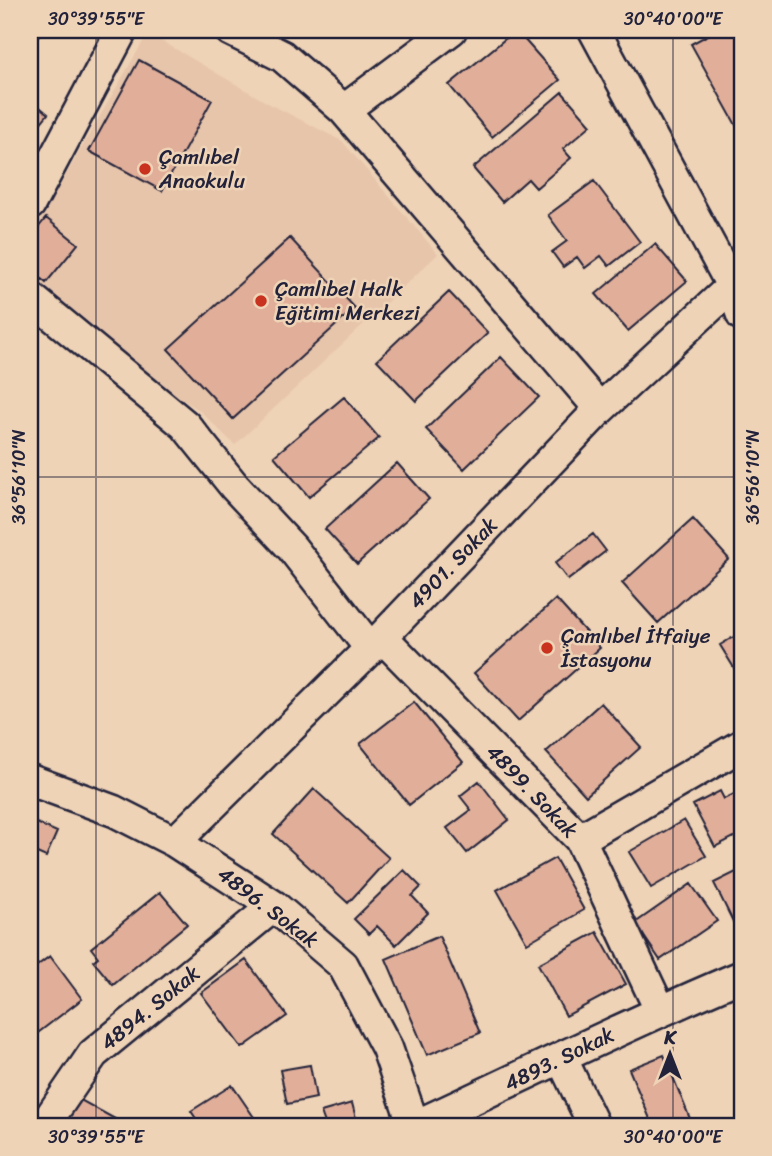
<svg xmlns="http://www.w3.org/2000/svg" width="772" height="1156" viewBox="0 0 772 1156" font-family="Sriracha,sans-serif">
	<rect width="100%" height="100%" fill="#efd3b6"/>
	<filter id="ink" filterUnits="userSpaceOnUse"><feTurbulence type="fractalNoise" baseFrequency=".0143" numOctaves="2"/><feDisplacementMap in="SourceGraphic" scale="14" xChannelSelector="R" yChannelSelector="G"/><feConvolveMatrix kernelMatrix="1 2 1 2 8 2 1 2 1" color-interpolation-filters="sRGB"/></filter>
	<g filter="url(#ink)">
		<path fill="#e7c5ab" d="M148 33 266 102 342 141 438 254 235 445 199 410 102 348 30 286V237Z"/>
		<path fill="#e1af99" stroke="#22223b" stroke-width="2" d="M30 30H43L30 47Z
			M516 30 560 80 492 137 449 85Z
			M717 30H742V136L691 44Z
			M139 60 212 100 162 191 89 151Z
			M562 92 591 125 563 149 571 158 536 188 528 179 502 202 473 168Z
			M30 99 48 114 30 136Z
			M594 181 640 242 609 266 601 256 585 268 577 257 563 267 552 252 567 241 548 215Z
			M46 218 78 244 46 283 30 269V264L39 253 30 245V238Z
			M290 238 355 308 233 419 168 349Z
			M655 244 687 281 628 331 596 294Z
			M449 292 488 333 416 401 377 360Z
			M501 357 539 397 464 469 426 429Z
			M344 397 379 438 309 497 274 456Z
			M397 463 429 499 357 564 325 529Z
			M693 519 729 559 658 623 622 583Z
			M593 534 606 551 568 580 555 563Z
			M556 599 600 648 518 721 474 673Z
			M742 632V681L720 645Z
			M414 702 463 762 409 805 360 744Z
			M601 703 641 747 586 796 546 752Z
			M479 781 509 820 467 853 447 828 471 810 460 796Z
			M314 789 389 858 348 903 273 834Z
			M742 790V833L715 847 693 805 720 791 724 799Z
			M30 820 57 832 46 857 30 850Z
			M684 820 706 856 651 888 629 852Z
			M555 858 584 910 527 943 497 890Z
			M742 869V940L714 883Z
			M404 870 421 887 412 896 428 913 396 945 377 926 369 934 354 919Z
			M691 884 717 921 660 960 635 923Z
			M160 892 187 924 113 985 93 961 98 957 91 948Z
			M597 932 626 984 566 1016 538 964Z
			M439 936 480 1033 427 1055 386 959Z
			M50 956 82 999 30 1039V971Z
			M246 960 287 1016 242 1048 201 993Z
			M664 1055 693 1126H653L629 1069Z
			M310 1065 316 1098 287 1104 280 1070Z
			M232 1085 260 1126H201L191 1111Z
			M68 1093 115 1119 111 1126H49Z
			M352 1103 358 1126H326L321 1112Z"/>
		<g fill="none" stroke-linecap="round" stroke-linejoin="round">
			<g stroke="#22223b" stroke-width="35">
				<path id="minor" d="M230 30 282 56 344 110 600 409
					M594 30 732 286 742 315
					M344 110 451 30
					M30 204 122 30
					M30 297 185 425 235 487 292 548 370 648
					M382 637 580 839 660 1010
					M30 780 114 811 175 842 274 906 343 965 387 1048 414 1126
					M580 839 742 745
					M175 842 382 637 600 409 742 277
					M562 1059 594 1126
					M44 1126 93 1054 274 906
					M415 1126C524 1076 631 1022 742 976"/>
			</g>
			<use href="#minor" stroke="#efd3b6" stroke-width="30"/>
		</g>
	</g>
	<path fill="none" stroke="#22223b" stroke-width="2" stroke-opacity="0.45" d="M96 30V1126M673 30V1126M30 477H742"/>
	<g fill="#c8321e" stroke="#efd3b6" stroke-width="2.5">
		<circle cx="145" cy="169" r="7"/>
		<circle cx="261" cy="301" r="7"/>
		<circle cx="547" cy="648" r="7"/>
	</g>
	<g text-anchor="middle" dominant-baseline="central" stroke-width="5" stroke-linejoin="round" paint-order="stroke">
		<g font-size="21" fill="#22223b" stroke="#efd3b6" text-anchor="start">
			<text x="159" y="157">Çamlıbel<tspan x="159" dy="24">Anaokulu</tspan></text>
			<text x="275" y="289">Çamlıbel Halk<tspan x="275" dy="24">Eğitimi Merkezi</tspan></text>
			<text x="561" y="636">Çamlıbel İtfaiye<tspan x="561" dy="24">İstasyonu</tspan></text>
		</g>
		<g font-size="21" fill="#22223b" stroke="#efd3b6">
			<text transform="translate(453 563) rotate(-46)">4901. Sokak</text>
			<text transform="translate(532 791) rotate(46)">4899. Sokak</text>
			<text transform="translate(268 907) rotate(37)">4896. Sokak</text>
			<text transform="translate(150 1008) rotate(-39)">4894. Sokak</text>
			<text transform="translate(559 1059) rotate(-26)">4893. Sokak</text>
		</g>
	</g>
	<rect width="772" height="1156" fill="none" stroke="#efd3b6" stroke-width="77"/>
	<g transform="translate(670 1054)" stroke="#efd3b6" stroke-width="5" paint-order="stroke">
	<path d="M0-5L12 26L0 18L-12 26Z" fill="#22223b"/>
	<text y="-10" font-size="19" font-weight="bold" text-anchor="middle" fill="#22223b">K</text>
	</g>
	<rect x="38" y="38" width="696" height="1080" fill="none" stroke="#22223b" stroke-width="2.5"/>
	<g font-size="18" text-anchor="middle" fill="#22223b">
		<text x="96" y="25">30°39'55"E</text>
		<text x="673" y="25">30°40'00"E</text>
		<text transform="translate(19 477) rotate(-90)" y="6">36°56'10"N</text>
		<text transform="translate(753 477) rotate(-90)" y="6">36°56'10"N</text>
		<text x="96" y="1143">30°39'55"E</text>
		<text x="673" y="1143">30°40'00"E</text>
	</g>
</svg>
